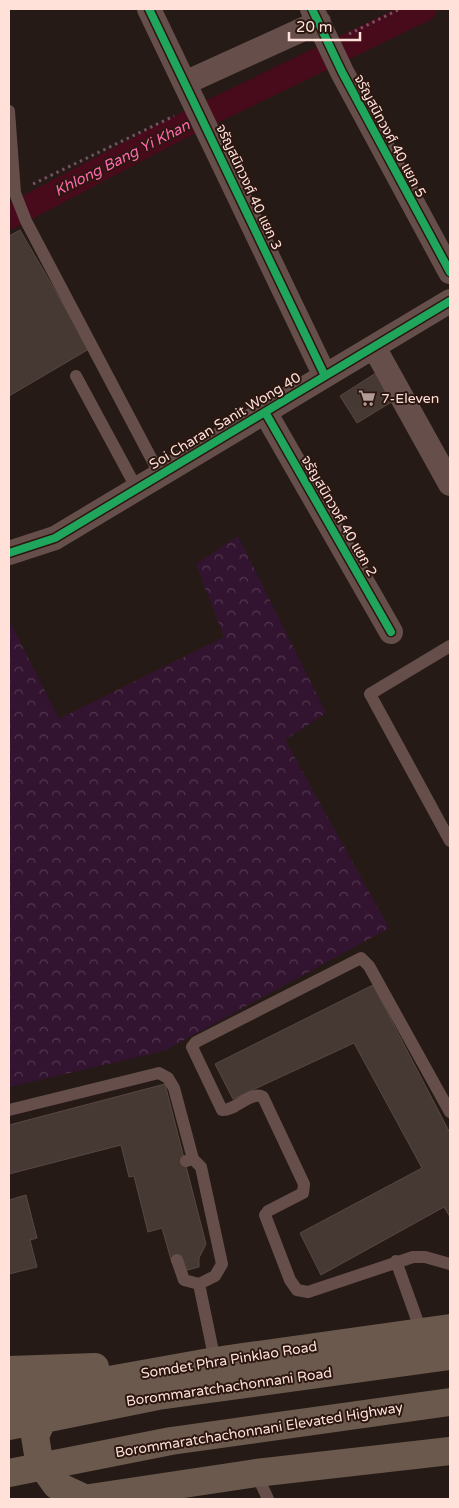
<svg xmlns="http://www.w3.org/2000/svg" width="459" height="1508" viewBox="0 0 459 1508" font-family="'Varela Round','Noto Sans Thai',sans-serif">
	<defs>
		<pattern id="forest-crowns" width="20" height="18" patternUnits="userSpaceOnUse" patternTransform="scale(1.25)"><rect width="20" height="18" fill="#331430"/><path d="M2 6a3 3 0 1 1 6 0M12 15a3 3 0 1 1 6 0" fill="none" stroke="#52364d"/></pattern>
	</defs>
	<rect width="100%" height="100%" fill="#251a16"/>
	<path fill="url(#forest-crowns)" d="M238 536 326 713 285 740 389 928 164 1051 9 1087V620L59 719 224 637 196 564Z"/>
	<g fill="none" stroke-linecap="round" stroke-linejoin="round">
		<path stroke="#480b1b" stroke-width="25" d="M9 217 176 129 424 9"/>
	</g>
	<path fill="#463934" stroke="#584741" d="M20 230 89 349 9 396V236Z
		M376 373 393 401 357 423 340 396Z
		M373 985 450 1133V1217L444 1207 321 1275 300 1233 422 1168 354 1043 233 1099 215 1064Z
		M165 1084 206 1244 199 1258V1267L180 1272 177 1262 172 1263 162 1228 148 1232 134 1176 129 1177 121 1145 9 1174V1125Z
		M26 1195 37 1238 30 1240 37 1267 9 1274V1200Z"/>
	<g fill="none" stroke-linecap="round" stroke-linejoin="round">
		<path stroke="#725261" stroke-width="3" stroke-dasharray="2.5 4" stroke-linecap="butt" d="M349 34 400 9
			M33 184 174 116"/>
		<path stroke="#664f4b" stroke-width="12" d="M9 111 15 193 26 221 160 475
			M76 376 137 489
			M450 646 370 694 450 841
			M9 1110 159 1073 168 1078 174 1088 193 1159
			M450 1112 369 966 361 958 196 1042 192 1047 222 1110C235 1111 251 1090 263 1097L304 1184 303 1193 268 1211 265 1215 290 1280 297 1290 308 1292 413 1257H425L450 1264
			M177 1260 184 1280 199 1284 215 1276 222 1264 201 1167 193 1159 186 1161
			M396 1261 421 1331
			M199 1284 215 1361
			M256 1473 268 1499"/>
		<path stroke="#664f4b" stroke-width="24" d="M149 9 325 376
			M312 9 342 72 450 272
			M185 83 319 22
			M374 347 450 484
			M265 412 391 632
			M9 553 55 538 450 301"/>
		<path stroke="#6a594c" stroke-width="28" d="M9 1370 95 1367
			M9 1398 215 1361 450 1328
			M49 1406 35 1436 39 1461 56 1485 86 1499
			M9 1426 158 1396 450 1356
			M9 1473 171 1441 450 1402
			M83 1499 256 1473 450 1451"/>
		<g stroke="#2b1710" stroke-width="11">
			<path id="cycleway" d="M149 9 325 376
				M312 9 342 72 450 272
				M265 412 391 632
				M9 553 55 538 450 301"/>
		</g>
		<use href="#cycleway" stroke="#20a55d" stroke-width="8"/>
	</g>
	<defs>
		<g id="supermarket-bare" transform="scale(1.35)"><path d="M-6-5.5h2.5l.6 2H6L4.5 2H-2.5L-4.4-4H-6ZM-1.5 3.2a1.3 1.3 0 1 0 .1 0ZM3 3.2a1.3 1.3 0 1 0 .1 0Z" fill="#b39b95" stroke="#2b1710" stroke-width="2.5" paint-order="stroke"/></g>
	</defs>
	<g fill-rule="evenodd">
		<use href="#supermarket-bare" x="367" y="398"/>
	</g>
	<g text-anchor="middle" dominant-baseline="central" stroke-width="4" stroke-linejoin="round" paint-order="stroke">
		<g font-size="14" fill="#ffe1da" stroke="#2b1710">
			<text transform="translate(390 136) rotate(62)">จรัญสนิทวงศ์ 40 แยก 5</text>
			<text transform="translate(249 187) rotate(65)">จรัญสนิทวงศ์ 40 แยก 3</text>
			<text transform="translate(225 421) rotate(-31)">Soi Charan Sanit Wong 40</text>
			<text transform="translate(339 516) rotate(60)">จรัญสนิทวงศ์ 40 แยก 2</text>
			<text transform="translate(229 1360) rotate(-9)">Somdet Phra Pinklao Road</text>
			<text transform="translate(229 1387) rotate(-8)">Borommaratchachonnani Road</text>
			<text transform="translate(259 1430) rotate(-9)">Borommaratchachonnani Elevated Highway</text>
		</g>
		<g font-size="14" fill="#ffe1da" stroke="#2b1710" text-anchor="start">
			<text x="381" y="398">7-Eleven</text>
		</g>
		<g font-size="15" font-style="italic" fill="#ff68ae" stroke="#2b1710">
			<text transform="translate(122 158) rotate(-27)">Khlong Bang Yi Khan</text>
		</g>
	</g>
	<rect width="459" height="1508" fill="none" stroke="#ffe1da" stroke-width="20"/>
	<path d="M289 32v8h71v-8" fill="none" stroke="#ffe1da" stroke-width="2.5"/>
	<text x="296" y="32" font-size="15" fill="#ffe1da" stroke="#2b1710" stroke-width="4" paint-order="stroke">20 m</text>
</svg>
